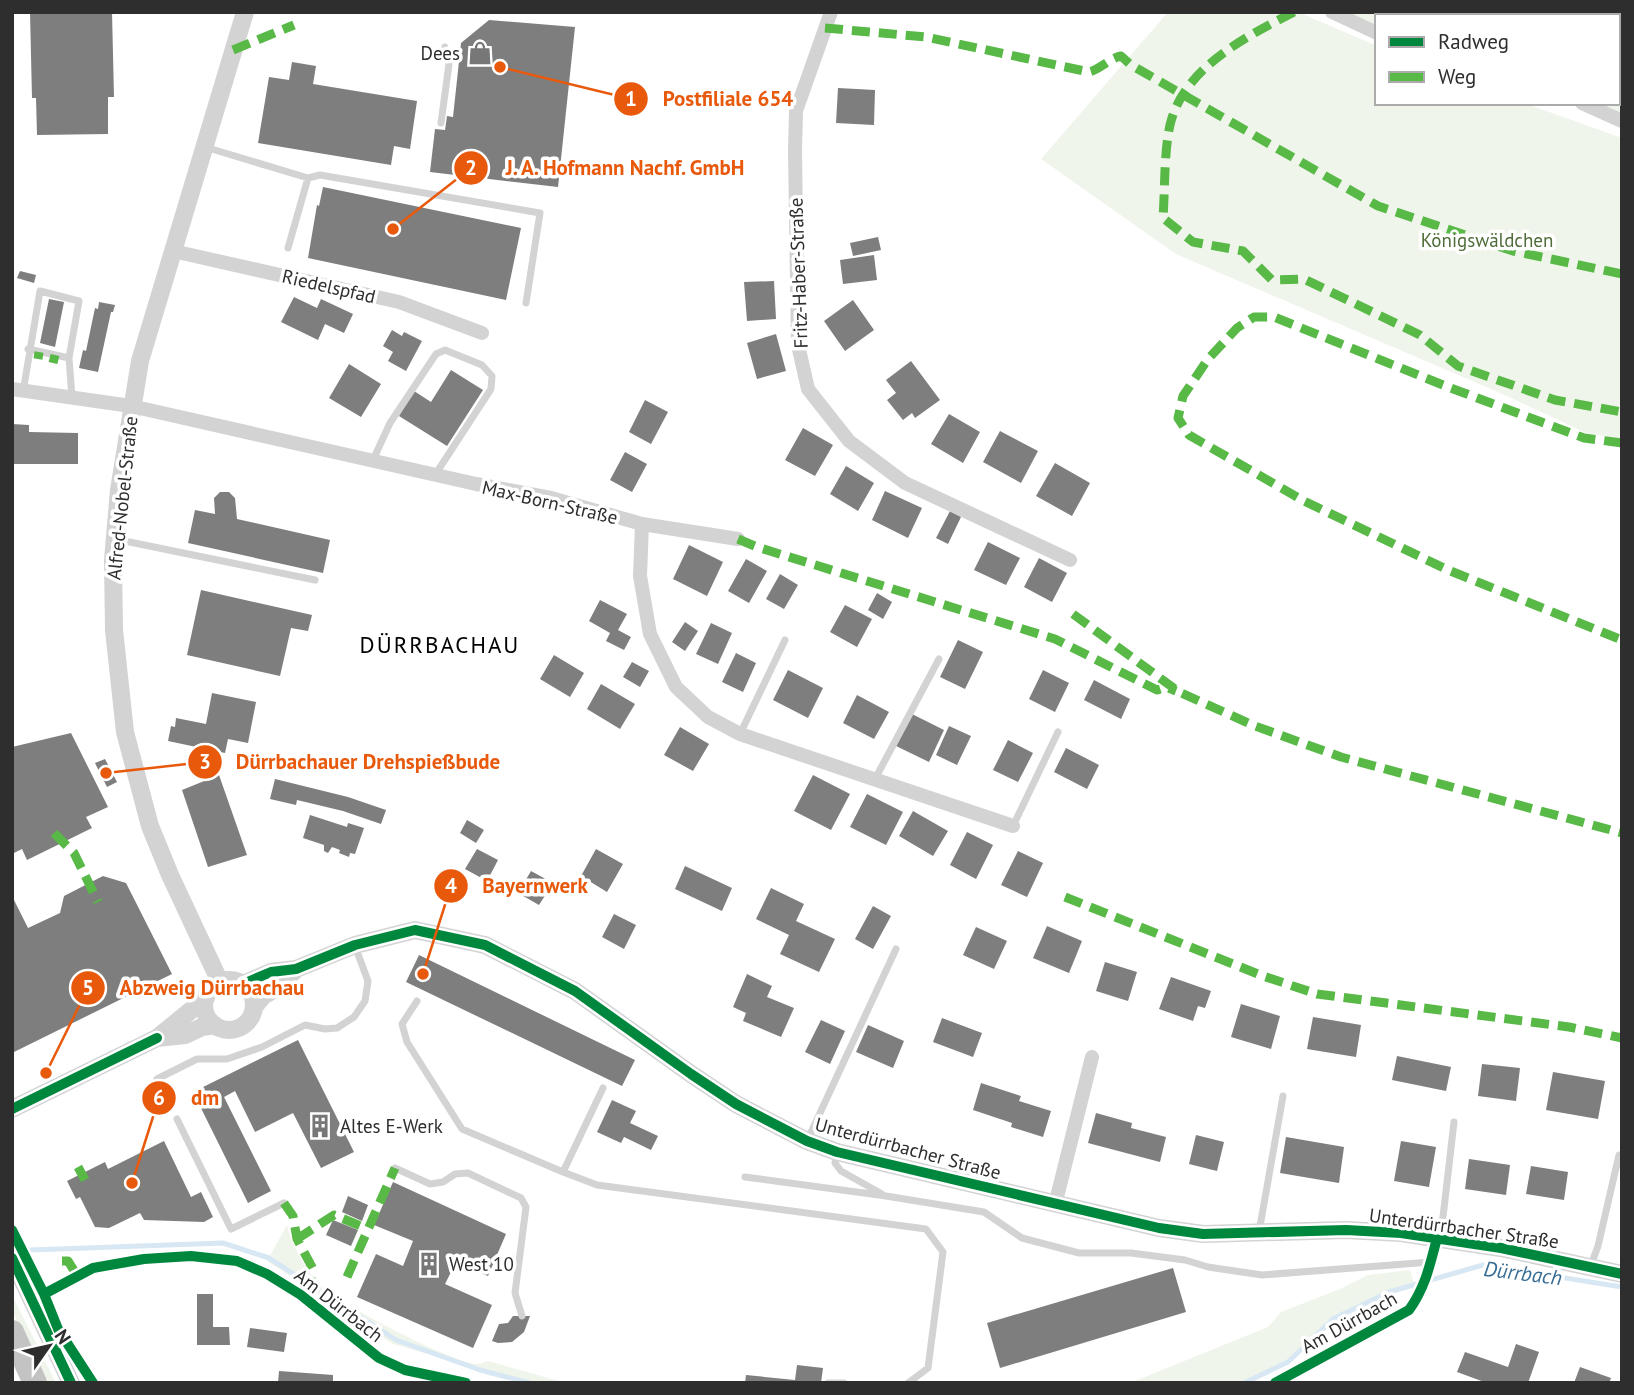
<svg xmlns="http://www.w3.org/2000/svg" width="1634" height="1395" viewBox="0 0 1634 1395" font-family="'PT Sans',sans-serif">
	<rect width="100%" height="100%" fill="#fff"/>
	<path fill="#f0f5eb" d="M1168 12H1298L1377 46V103H1524L1622 138V439L1586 433 1498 392 1176 254 1041 159Z
		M1332 12H1622V121L1582 103H1618V16H1377V33Z
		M287 1225C292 1246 305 1269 320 1285 339 1304 452 1363 477 1364 481 1364 484 1362 488 1361L566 1383H530L393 1344 267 1261Z
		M1410 1270 1414 1284 1389 1292 1333 1319 1288 1362 1244 1383H1130L1268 1327 1281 1312 1340 1289 1368 1275Z
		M12 1295 56 1383H44L12 1310Z"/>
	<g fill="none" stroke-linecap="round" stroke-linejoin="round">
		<path stroke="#d7e7f3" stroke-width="5" d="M30 1250 223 1243 269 1258 396 1340 480 1370 530 1383
			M1244 1383 1288 1362 1333 1319 1389 1292 1483 1265 1622 1287"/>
	</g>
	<path fill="#7e7e7e" d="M30 12H112L114 97H108V134L37 135 36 98H32Z
		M489 20 575 27 558 187 430 172 435 129 445 130 447 116 453 117 461 43Z
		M292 62 316 66 313 84 417 101 410 149 394 146 391 165 258 143 269 77 289 80Z
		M838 88 875 90 874 125 836 123Z
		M323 187 521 228 506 300 308 258 317 205 319 206Z
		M878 237 881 250 853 256 850 243Z
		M874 255 877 280 843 284 840 260Z
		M20 271 36 275 34 283 17 278Z
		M774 281 776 319 747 321 744 282Z
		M294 297 317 308 321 299 353 314 344 333 325 324 318 340 281 322Z
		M49 299 64 302 55 347 40 343Z
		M853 300 874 330 845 351 824 321Z
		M99 302 115 305 113 312H111L98 372 79 368 83 350 86 351 95 308 98 309Z
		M392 330 402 336 404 332 422 341 406 371 388 361 393 352 383 346Z
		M776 334 786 371 757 379 747 343Z
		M911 361 940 400 915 418 912 413 903 420 887 400 896 393 886 380Z
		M349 364 381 384 361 417 329 398Z
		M451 370 483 390 447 446 399 416 414 391 431 402Z
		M645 400 668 412 651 444 629 432Z
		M949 414 980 432 963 463 931 444Z
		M12 424 29 425V432L78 433V464H12Z
		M803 428 833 445 815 476 785 460Z
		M1000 431 1038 451 1021 483 983 462Z
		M625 452 647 464 632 492 610 480Z
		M1055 463 1090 483 1072 516 1036 496Z
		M846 466 874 483 858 511 830 494Z
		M885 491 922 508 908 538 872 520Z
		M220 492H229L235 498 237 519 330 540 323 573 188 543 195 510 215 514 214 498Z
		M950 511 961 517 948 544 936 538Z
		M988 542 1020 558 1006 585 974 570Z
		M689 545 723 562 707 596 673 579Z
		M1039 558 1067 573 1052 602 1024 587Z
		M746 559 767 571 749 603 728 591Z
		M780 574 798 585 784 609 766 599Z
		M201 590 312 615 308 631 291 628 280 676 187 655Z
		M877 593 892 602 883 619 868 610Z
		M600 600 627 614 618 630 631 637 624 650 606 641 610 633 589 621Z
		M845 605 872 619 857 647 830 632Z
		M685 622 698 631 685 651 672 642Z
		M711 623 732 633 718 664 696 654Z
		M958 640 983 652 965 689 940 677Z
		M736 653 756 663 743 692 722 682Z
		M554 655 584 673 570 697 540 679Z
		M632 662 649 671 640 687 623 677Z
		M788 670 823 688 808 718 773 700Z
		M1043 670 1069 683 1055 712 1029 699Z
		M1094 680 1130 699 1121 719 1084 700Z
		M601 684 635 704 620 729 587 709Z
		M212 693 256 702 248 743 228 739 225 753 168 741 171 726 175 727 176 718 206 724Z
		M857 695 889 712 874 739 843 723Z
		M912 714 944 730 929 762 896 746Z
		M949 726 971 736 957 765 936 755Z
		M680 727 709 744 693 771 664 755Z
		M71 733 108 807 86 817 92 828 27 860 22 849 12 854V747Z
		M1008 740 1033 753 1018 782 993 770Z
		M1066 748 1099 765 1087 789 1054 772Z
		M105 759 117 782 107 787 95 763Z
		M219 775 247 855 208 867 182 790Z
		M813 775 850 794 831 830 794 811Z
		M275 779 348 797 386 810 381 824 343 811 297 800 296 805 270 799Z
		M867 794 903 812 886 845 850 827Z
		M913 811 948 831 933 856 899 836Z
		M310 815 347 827 348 823 364 828 355 854 350 853 349 857 339 853 340 850 332 847 328 853 324 851V845L303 838Z
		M467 820 484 830 476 843 460 833Z
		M967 832 993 845 976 879 950 865Z
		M477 849 498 860 487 881 465 869Z
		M596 849 623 864 607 892 581 876Z
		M1018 851 1043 863 1027 897 1001 885Z
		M685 866 732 888 722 911 675 889Z
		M531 871 553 883 539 905 518 893Z
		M103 876 126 883 172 974 12 1053V896L28 928 60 913 64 896Z
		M771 888 804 904 796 921 835 939 819 972 780 954 789 935 756 919Z
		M873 906 891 916 873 949 855 939Z
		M614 914 636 925 624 949 602 937Z
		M1047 926 1082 941 1069 973 1033 958Z
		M976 927 1007 941 994 969 963 955Z
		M419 955 635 1060 622 1086 406 982Z
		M1105 962 1137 972 1128 1001 1096 991Z
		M747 974 772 986 767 997 794 1008 781 1037 743 1021 746 1013 733 1007Z
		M1171 977 1211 991 1205 1008 1198 1006 1193 1021 1159 1009Z
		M1241 1004 1280 1016 1271 1049 1231 1037Z
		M1313 1017 1361 1025 1356 1057 1307 1049Z
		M942 1018 982 1033 973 1057 933 1042Z
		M821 1020 845 1031 830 1064 805 1052Z
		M868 1025 904 1041 893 1068 856 1052Z
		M298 1040 354 1152 321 1168 293 1113 255 1132 235 1091 224 1097 271 1191 248 1203 193 1092Z
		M1397 1056 1451 1067 1446 1091 1392 1080Z
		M1482 1064 1520 1068 1516 1101 1478 1096Z
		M1553 1072 1605 1081 1598 1119 1546 1110Z
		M981 1083 1021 1096 1019 1101 1051 1111 1043 1137 1011 1127 1012 1123 973 1110Z
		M612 1100 636 1111 630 1123 658 1136 651 1150 624 1137 621 1143 597 1132Z
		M1096 1113 1132 1123 1131 1128 1166 1137 1160 1162 1088 1143Z
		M1196 1135 1224 1142 1217 1171 1189 1164Z
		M1286 1137 1344 1147 1339 1183 1280 1173Z
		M164 1141 191 1197 201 1192 213 1217 204 1222 144 1220 140 1213 109 1228 95 1227 80 1197 76 1199 67 1181 105 1162 108 1169Z
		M1401 1141 1436 1147 1429 1187 1394 1181Z
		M1469 1159 1510 1165 1506 1195 1465 1189Z
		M1531 1166 1568 1172 1564 1200 1526 1194Z
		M393 1182 506 1234 488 1276 456 1262 445 1284 492 1305 473 1348 357 1297 376 1254 403 1266 413 1241 374 1225Z
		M348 1196 368 1205 362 1221 342 1212Z
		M333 1220 358 1230 351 1246 326 1235Z
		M1173 1268 1186 1312 1000 1368 987 1323Z
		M197 1294H213V1327H229L230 1345H197Z
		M513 1316H530L524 1332 512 1342 498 1343 492 1341 499 1324 508 1323Z
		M250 1328 287 1333 284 1352 247 1347Z
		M1516 1344 1539 1352 1528 1383H1487L1457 1372 1465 1352 1508 1367Z
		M797 1365 823 1368 821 1383H745L746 1375 795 1380Z
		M1580 1367 1611 1378 1609 1383H1574Z
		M279 1371 333 1375V1383H278Z"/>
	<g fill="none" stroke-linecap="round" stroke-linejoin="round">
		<path stroke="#d3d3d3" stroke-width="7" d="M441 123 449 64 445 47
			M205 147 308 178 288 248
			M308 178 320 175 540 213 526 303
			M28 349 69 358
			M23 392 40 291 79 301 69 358 72 397
			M373 460 390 423 436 354 445 350 482 365 492 376 491 389 435 475
			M115 539 315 580
			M740 734 785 640
			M875 779 939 659
			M1013 826 1058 732
			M417 1001 402 1024 407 1042 462 1129 563 1172 603 1088
			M157 1079 197 1059H227L262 1047 305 1025 325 1029 337 1028 354 1017 365 1001 368 981 355 946
			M177 1119 231 1229 284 1203
			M807 1141 896 949
			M837 1152 835 1163 841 1171 882 1194
			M395 1168 430 1184 443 1182 455 1174 468 1173 521 1198 526 1207 515 1293 522 1316
			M563 1172 597 1185 926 1229 943 1252 928 1368 908 1383
			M745 1177 886 1196 984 1212 1022 1238 1079 1253H1131L1185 1260 1208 1267 1262 1275 1431 1262
			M1259 1232 1283 1096
			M1437 1238 1443 1217 1454 1122
			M1591 1265 1598 1246 1619 1155
			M828 1383H844"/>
		<path stroke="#d3d3d3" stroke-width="14" d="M831 12 796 111 795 151 798 345 808 389 849 441 905 483 1070 560
			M1332 12 1377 33
			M1582 103 1622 121
			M173 251 399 302 482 333
			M12 389 131 406 476 484 551 498 642 524 738 539
			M642 524 640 576 650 634 676 687 708 717 740 734 1013 826
			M1055 1205 1092 1057
			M32 1300 93 1268 144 1259 191 1256 237 1261 267 1274 301 1295 379 1358 405 1370 466 1383
			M1275 1383 1409 1310C1425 1288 1430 1265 1437 1238"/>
		<path stroke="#d3d3d3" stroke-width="18" d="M204 1005a25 25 0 1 1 50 0a25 25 0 1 1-50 0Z
			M220 982 170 875 150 826 125 732 114 630 113 560 119 490 140 361 245 12
			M243 984 271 972 296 969 355 945 415 930 485 945 575 991 691 1074 736 1104 807 1141 837 1152 1159 1228 1203 1234 1346 1230 1401 1233 1501 1248 1622 1274
			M254 1007 263 996 279 987 296 969
			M157 1038 185 1035 202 1027 215 1025
			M12 1109 157 1038 206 998
			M12 1258 71 1383"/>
		<path stroke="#c3c3c3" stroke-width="24" d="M12 1332 35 1383"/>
		<path stroke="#58b947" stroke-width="9" stroke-dasharray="18 9" stroke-linecap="butt" d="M1294 12C1247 36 1183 68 1170 125 1164 152 1165 189 1163 218L1193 242 1243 251 1272 280 1304 279 1420 335 1458 366 1555 400 1622 412
			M825 28 926 37 1089 72C1101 69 1108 59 1121 56L1131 65 1378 206 1513 251 1622 274
			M233 50 294 25
			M38 359 39 352
			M53 363 55 355
			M1622 443 1584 438 1448 387 1274 317H1254L1237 328 1208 359 1183 396 1178 418 1189 435 1304 501 1448 570 1622 640
			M738 539 757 547 1055 639 1157 690 1166 687 1176 691
			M1073 614 1179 692 1255 726 1341 757 1622 833
			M54 833 74 853 98 902
			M1065 897 1263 976 1317 994 1569 1027 1622 1038
			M78 1167 85 1180
			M284 1203 293 1216 297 1239 313 1269 311 1278 301 1295
			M297 1239 334 1215 368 1229
			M62 1261H68L78 1277
			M347 1277 395 1168"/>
		<g stroke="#fff" stroke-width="15">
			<path id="cycleway" d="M243 984 271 972 296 969 355 945 415 930 485 945 575 991 691 1074 736 1104 807 1141 837 1152 1159 1228 1203 1234 1346 1230 1401 1233 1501 1248 1622 1274
				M12 1109 157 1038
				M12 1230 44 1294 58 1329 93 1383
				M12 1258 71 1383
				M44 1294 93 1268 144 1259 191 1256 237 1261 267 1274 301 1295 379 1358 405 1370 466 1383
				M1275 1383 1409 1310C1425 1288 1430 1265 1437 1238"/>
		</g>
		<use href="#cycleway" stroke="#00873e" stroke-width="10"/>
	</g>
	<defs>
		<g id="shop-bare" transform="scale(1.89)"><path d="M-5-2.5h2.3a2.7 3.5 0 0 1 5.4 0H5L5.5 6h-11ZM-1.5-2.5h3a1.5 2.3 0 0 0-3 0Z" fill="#777" stroke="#fff" stroke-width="2.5" paint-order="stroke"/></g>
		<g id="building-bare" transform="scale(1.89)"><path d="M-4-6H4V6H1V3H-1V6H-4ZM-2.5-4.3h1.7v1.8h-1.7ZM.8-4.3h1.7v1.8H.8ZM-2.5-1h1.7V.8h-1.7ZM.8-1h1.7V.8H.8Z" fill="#777" stroke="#fff" stroke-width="2.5" paint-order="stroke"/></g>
	</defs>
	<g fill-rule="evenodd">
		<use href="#shop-bare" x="480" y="53"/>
		<use href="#building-bare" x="320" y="1126"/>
		<use href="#building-bare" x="429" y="1264"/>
	</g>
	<g text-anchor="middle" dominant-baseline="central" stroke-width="7" stroke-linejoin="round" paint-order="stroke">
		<g font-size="19" fill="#2e2e2e" stroke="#fff" text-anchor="start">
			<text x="460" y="53" text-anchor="end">Dees</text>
			<text x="340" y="1126">Altes E-Werk</text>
			<text x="449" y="1264">West 10</text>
		</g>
		<g font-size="19" fill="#4f6d39" stroke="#fff">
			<text x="1487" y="240">Königswäldchen</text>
		</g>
		<g font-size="19" fill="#2e2e2e" stroke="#fff">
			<text transform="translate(798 273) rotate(-92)">Fritz-Haber-Straße</text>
			<text transform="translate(329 286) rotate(13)">Riedelspfad</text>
			<text transform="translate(122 498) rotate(-84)">Alfred-Nobel-Straße</text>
			<text transform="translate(550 502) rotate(13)">Max-Born-Straße</text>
			<text transform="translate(908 1148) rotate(15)">Unterdürrbacher Straße</text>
			<text transform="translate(1464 1228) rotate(8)">Unterdürrbacher Straße</text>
			<text transform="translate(339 1305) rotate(38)">Am Dürrbach</text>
			<text transform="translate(1349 1322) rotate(-29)">Am Dürrbach</text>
		</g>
		<g font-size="21" font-style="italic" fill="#376d95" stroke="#fff">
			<text transform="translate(1523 1273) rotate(7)">Dürrbach</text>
		</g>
		<g font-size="23" letter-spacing="2" fill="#000" stroke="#fff">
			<text x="440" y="644">DÜRRBACHAU</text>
		</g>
	</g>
	<path fill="none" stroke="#e8590c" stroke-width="2.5" d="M500 67L631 99M393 229L471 168M106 773L205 762M423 974L451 886M46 1073L88 988M132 1183L159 1098"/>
	<g fill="#e8590c" stroke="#fff" stroke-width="2.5">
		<circle cx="500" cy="67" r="7"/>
		<circle cx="393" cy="229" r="7"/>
		<circle cx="106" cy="773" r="7"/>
		<circle cx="423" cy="974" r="7"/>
		<circle cx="46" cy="1073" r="7"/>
		<circle cx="132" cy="1183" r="7"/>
		<circle cx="631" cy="99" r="18"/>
		<circle cx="471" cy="168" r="18"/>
		<circle cx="205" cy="762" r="18"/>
		<circle cx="451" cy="886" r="18"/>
		<circle cx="88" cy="988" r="18"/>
		<circle cx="159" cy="1098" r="18"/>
	</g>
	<g font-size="21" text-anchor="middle" font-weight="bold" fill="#fff">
		<text x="631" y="106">1</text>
		<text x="471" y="175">2</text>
		<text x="205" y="769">3</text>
		<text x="451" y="893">4</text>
		<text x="88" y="995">5</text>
		<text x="159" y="1105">6</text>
	</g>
	<g font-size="21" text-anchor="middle" font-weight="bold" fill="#e8590c" stroke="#fff" stroke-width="7" stroke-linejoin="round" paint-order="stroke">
		<text x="728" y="106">Postfiliale 654</text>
		<text x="625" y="175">J. A. Hofmann Nachf. GmbH</text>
		<text x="368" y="769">Dürrbachauer Drehspießbude</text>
		<text x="535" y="893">Bayernwerk</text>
		<text x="212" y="995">Abzweig Dürrbachau</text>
		<text x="205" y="1105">dm</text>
	</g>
	<rect width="1634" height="1395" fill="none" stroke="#2e2e2e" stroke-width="28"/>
	<rect x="1375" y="14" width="245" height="91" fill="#ffffff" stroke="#ababab" stroke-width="2"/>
	<rect x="1389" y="37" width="35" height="10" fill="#00873e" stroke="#ababab" stroke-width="2"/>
	<text x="1438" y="49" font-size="21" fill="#2e2e2e">Radweg</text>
	<rect x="1389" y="72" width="35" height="10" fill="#58b947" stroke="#ababab" stroke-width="2"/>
	<text x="1438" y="84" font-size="21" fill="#2e2e2e">Weg</text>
	<g transform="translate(49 1346) rotate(56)" stroke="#ffffff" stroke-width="5" paint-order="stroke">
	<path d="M0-5L12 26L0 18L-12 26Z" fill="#2e2e2e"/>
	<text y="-10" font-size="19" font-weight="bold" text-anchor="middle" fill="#2e2e2e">N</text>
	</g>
</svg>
